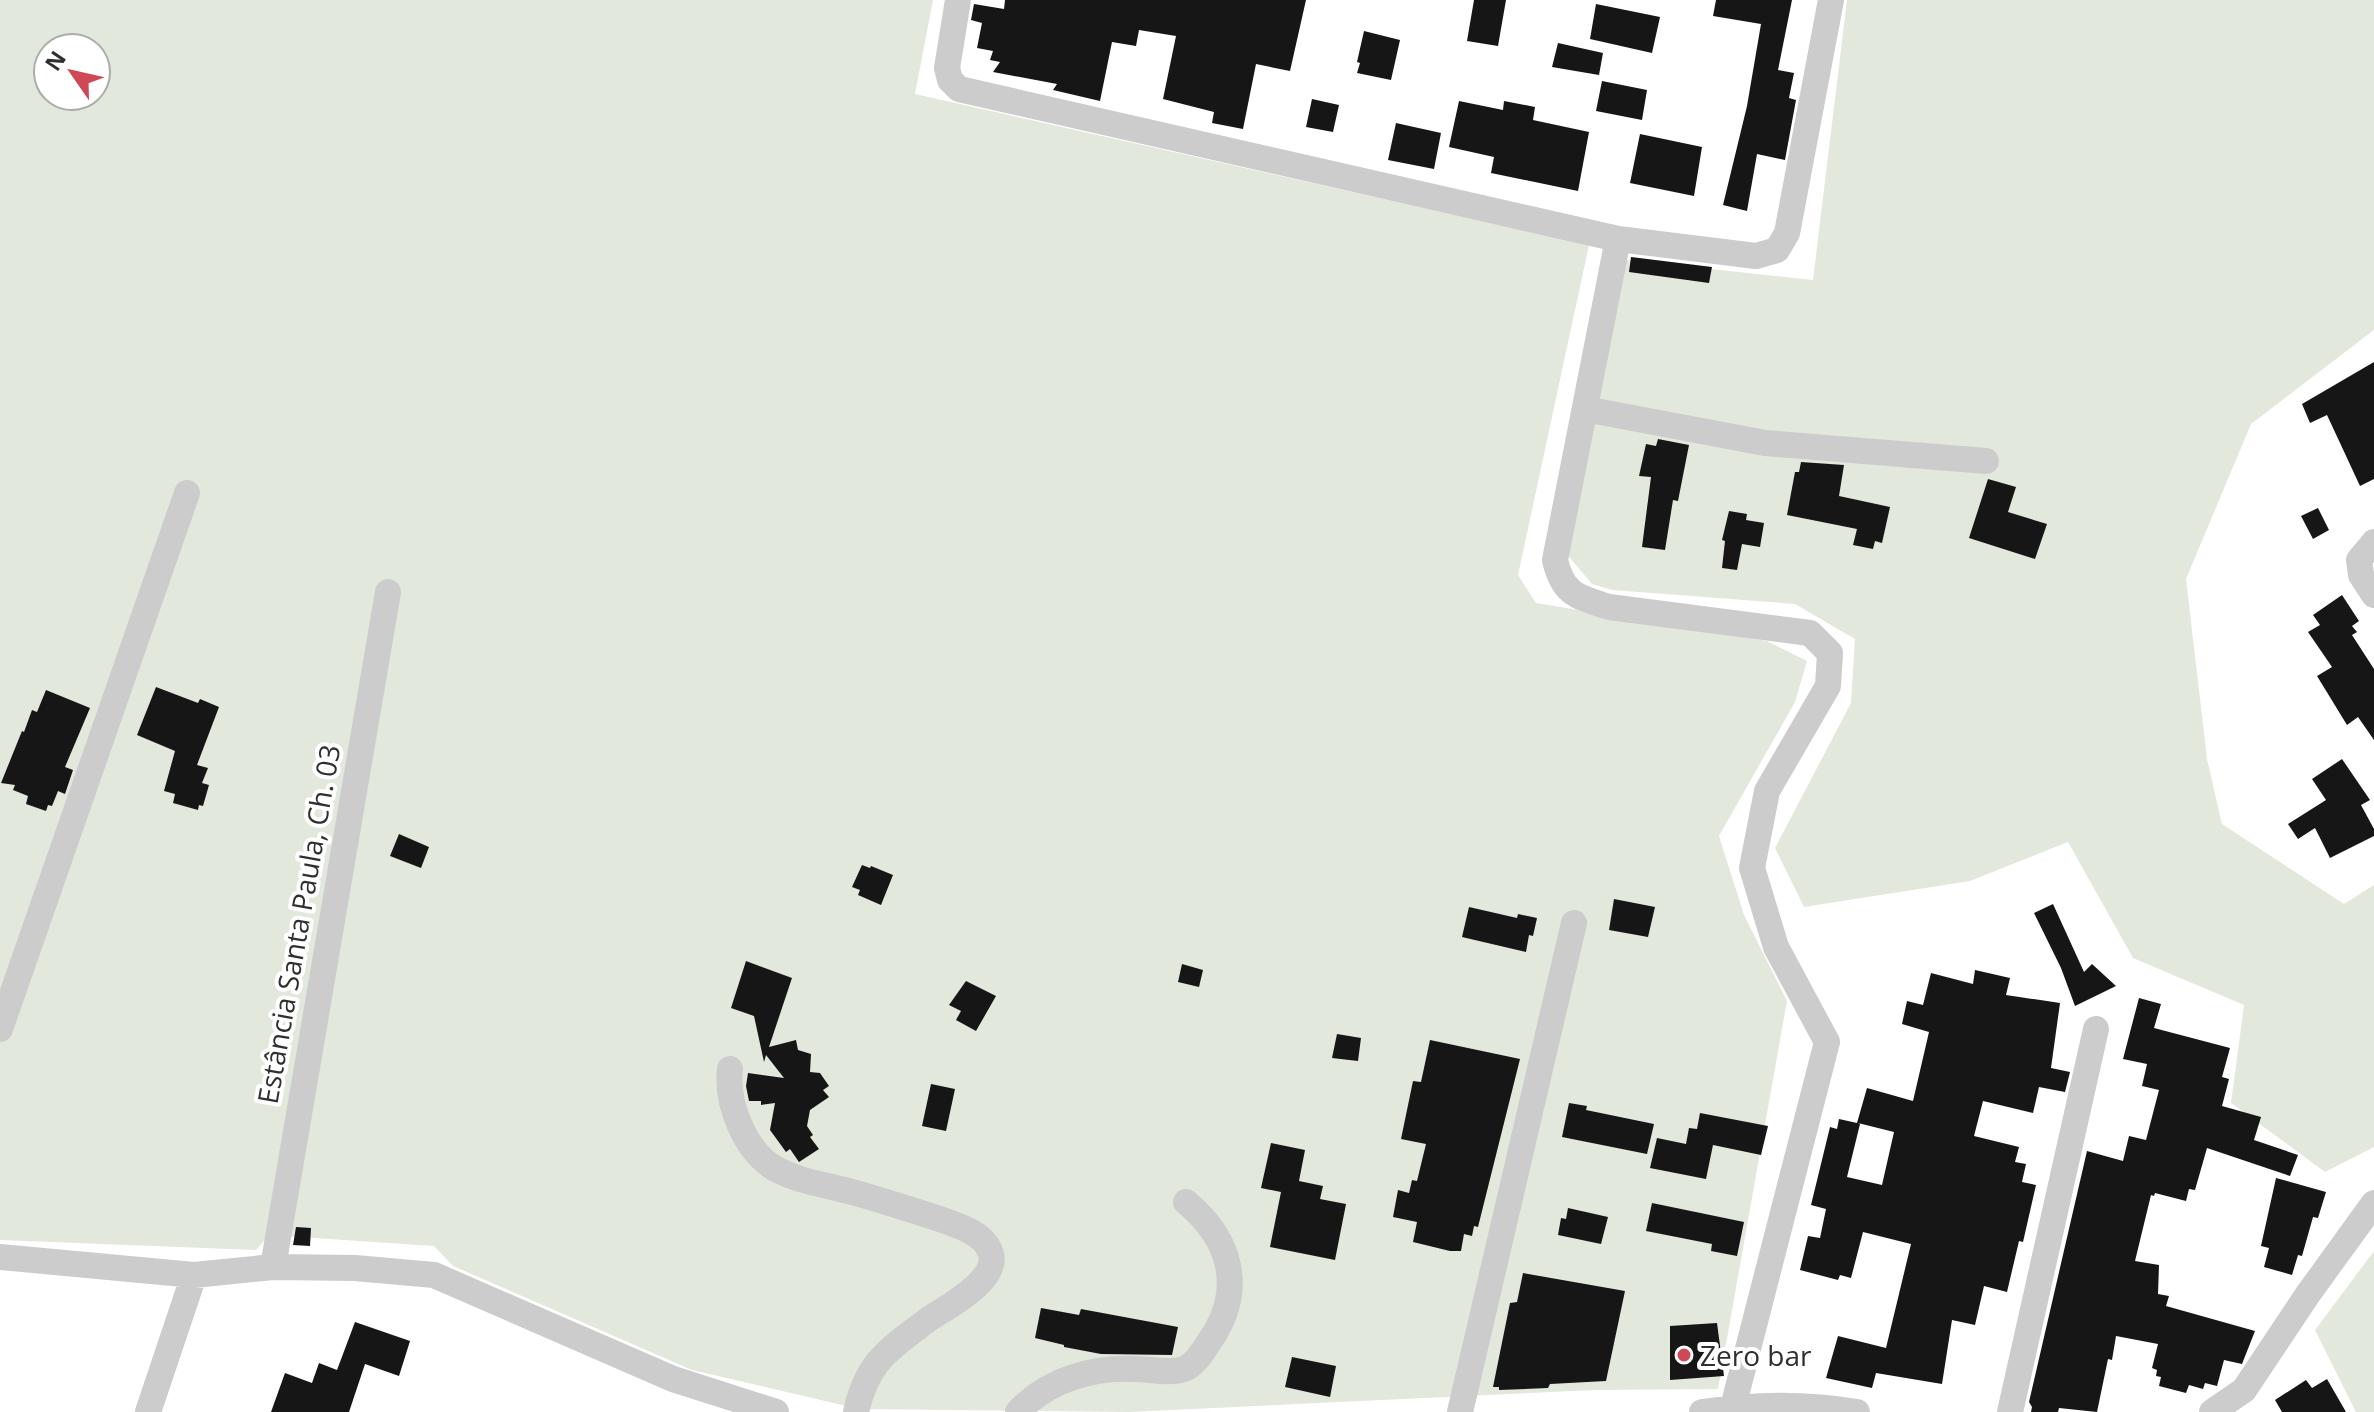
<svg xmlns="http://www.w3.org/2000/svg" width="2374" height="1412" viewBox="0 0 2374 1412" font-family="'Open Sans',sans-serif">
	<rect width="100%" height="100%" fill="#fff"/>
	<path fill="#e3e8dc" fill-rule="evenodd" d="M0 0H933L915 94 1589 245 1518 575 1536 603 1767 641 1807 661 1795 702 1719 836 1744 915 1787 1001 1718 1389 1595 1390 1129 1412 859 1409 692 1370 453 1266 434 1246 269 1235 256 1250 0 1240ZM48 48H96V96H48Z
		M1847 0H2374V330L2251 424 2186 579 2207 759 2222 824 2344 904 2374 885V1147L2325 1172 2231 1103 2244 1005 2133 958 2068 842 1970 881 1804 907 1775 848 1851 703 1855 639 1795 604 1612 590 1592 584 1565 552 1626 260 1813 280Z
		M2374 1251V1412H2356L2315 1330Z"/>
	<path fill="#161616" fill-rule="evenodd" d="M1005 0H1306L1290 71 1256 64 1243 129 1212 123 1214 112 1163 99 1176 36 1139 30 1136 46 1112 42 1100 101 1053 90 1057 84 993 72 1000 62 990 60 993 51 977 48 982 23 971 20 974 4 1004 9Z
		M1474 0H1506L1498 46 1467 41Z
		M1716 0H1792L1778 70 1794 73 1789 98 1796 100 1785 160 1757 154 1747 211 1723 205 1747 106 1761 24 1713 16Z
		M1596 4 1660 17 1652 53 1590 39Z
		M1364 31 1400 40 1391 80 1357 73 1360 63 1357 62Z
		M1558 43 1603 53 1599 75 1552 67Z
		M1602 81 1647 90 1642 120 1596 111Z
		M1312 99 1339 105 1333 132 1306 127Z
		M1459 101 1503 110 1504 101 1535 107 1533 120 1589 132 1578 191 1491 173 1494 157 1449 147Z
		M1396 123 1441 133 1434 169 1388 160Z
		M1640 134 1702 147 1694 196 1630 183Z
		M1631 257 1712 267 1709 283 1629 272Z
		M2374 362V479L2360 486 2327 415 2310 423 2302 404Z
		M1658 439 1689 445 1678 501 1673 500 1665 550 1642 547 1651 477 1639 476 1646 444 1656 446Z
		M1801 462 1844 465 1839 496 1890 507 1882 543 1875 541 1873 549 1853 545 1857 529 1787 515 1795 472H1799Z
		M1988 479 2016 487 2008 512 2047 524 2035 559 1969 538Z
		M2318 508 2329 530 2313 539 2301 516Z
		M1729 511 1747 514 1746 520 1764 523 1760 547 1742 544 1737 570 1722 568 1725 541 1722 540Z
		M2342 595 2359 621 2352 626 2357 632 2352 635 2374 669V740L2358 717 2347 725 2317 676 2332 667 2308 632 2320 625 2313 615Z
		M156 687 198 703 200 699 219 707 197 765 208 768 202 783 209 785 203 806 199 805 198 810 173 803 175 794 164 791 175 751 137 735Z
		M46 690 90 708 65 767 73 770 65 794 58 791 52 806 48 805 46 811 26 804 28 796 13 790 15 785 1 783 22 731 24 732 32 710 37 712Z
		M2342 759 2370 800 2361 805 2374 829V836L2330 858 2315 828 2298 839 2288 824 2326 800 2312 779Z
		M399 834 429 847 421 868 390 856Z
		M862 865 870 868 871 866 893 875 881 905 858 895 860 890 852 887Z
		M1614 899 1655 907 1648 937 1609 930Z
		M2053 904 2084 972 2092 964 2116 986 2075 1006 2061 968 2034 913Z
		M1469 907 1517 918 1518 914 1537 918 1533 936 1529 935 1526 952 1462 937Z
		M746 961 792 978 769 1047 796 1040 798 1050 811 1054 810 1072 820 1073 829 1086 823 1090 829 1097 810 1110 807 1126 813 1135 810 1137 819 1149 799 1162 790 1149 786 1152 770 1130 775 1103 761 1105V1101H749L746 1086 748 1073 784 1078 766 1055 764 1062 754 1016 731 1008Z
		M1182 964 1203 970 1199 987 1178 982Z
		M1975 970 2010 978 2006 995 2060 1003 2051 1068 2070 1072 2065 1092 2039 1087 2033 1113 1983 1101 1974 1136 2019 1147 2015 1162 2026 1164 2022 1182 2036 1185 2023 1242 2019 1241 2007 1292 1984 1286 1975 1325 1952 1320 1942 1384 1876 1373 1872 1388 1826 1378 1838 1336 1886 1348 1911 1244 1863 1232 1851 1278 1840 1275 1838 1280 1800 1270 1808 1236 1820 1238 1826 1209 1811 1205 1830 1127 1837 1129 1839 1119 1857 1123 1867 1088 1913 1101 1929 1032 1902 1024 1907 1001 1923 1005 1931 973 1973 984ZM1858 1123 1894 1132 1882 1185 1847 1177 1860 1124Z
		M966 981 996 996 976 1031 956 1020 961 1011 949 1005Z
		M2139 998 2161 1004 2154 1028 2230 1048 2222 1077 2229 1079 2222 1106 2261 1117 2254 1140 2298 1155 2290 1176 2207 1148 2195 1190 2189 1189 2186 1201 2155 1193 2154 1196 2151 1195 2135 1261 2159 1265 2158 1294 2169 1296 2166 1306 2255 1331 2242 1364 2224 1360 2217 1386 2205 1383 2203 1389 2189 1385 2186 1393 2159 1386 2161 1377 2156 1376 2157 1370 2152 1368 2158 1344 2116 1336 2112 1360 2108 1359 2097 1412 2059 1408 2058 1412H2031L2032 1407 2029 1402 2087 1151 2123 1161 2129 1136 2146 1140 2159 1090 2142 1086 2147 1064 2123 1059Z
		M1337 1034 1361 1038 1358 1061 1332 1058Z
		M1430 1040 1520 1059 1478 1227 1474 1226 1472 1236 1464 1234 1461 1251H1450L1413 1242 1417 1222 1393 1217 1398 1190 1409 1193 1412 1180 1417 1181 1426 1144 1401 1139 1413 1081 1421 1082Z
		M931 1084 955 1089 946 1131 922 1126Z
		M1569 1103 1587 1106 1586 1110 1654 1124 1647 1154 1562 1137Z
		M1700 1113 1768 1126 1761 1155 1713 1145 1706 1179 1650 1168 1657 1138 1686 1144 1689 1128 1697 1129Z
		M1271 1143 1305 1150 1299 1181 1323 1186 1320 1199 1346 1204 1335 1260 1270 1247 1281 1192 1261 1188Z
		M2276 1178 2326 1192 2318 1218 2313 1217 2302 1256 2298 1255 2292 1275 2264 1267 2269 1248 2261 1246Z
		M1652 1203 1744 1222 1737 1256 1711 1251 1712 1244 1646 1231Z
		M1568 1208 1608 1217 1601 1244 1558 1235 1561 1218 1566 1219Z
		M296 1227 311 1228 310 1246 293 1245Z
		M1523 1273 1625 1291 1606 1381 1550 1384 1548 1388 1499 1390V1387H1493L1510 1303 1517 1302Z
		M1041 1308 1079 1315 1081 1309 1178 1327 1172 1355 1101 1354 1064 1347V1345L1035 1338Z
		M355 1322 410 1341 399 1376 365 1364 349 1412H271L285 1373 312 1383 319 1363 337 1370Z
		M1717 1323 1724 1376 1670 1380V1326Z
		M1292 1357 1336 1366 1330 1397 1285 1387Z
		M2327 1379 2346 1412H2282L2275 1400 2306 1380 2312 1388Z"/>
	<g fill="none" stroke-linecap="round" stroke-linejoin="round">
		<path stroke="#ccc" stroke-width="26" d="M958 0 947 68 950 80 959 89 1618 239 1756 256 1777 250 1787 233 1831 0
			M1618 239 1555 560C1563 595 1578 597 1609 607L1810 633 1830 653 1828 686 1767 791 1752 868 1776 947 1827 1042 1733 1407
			M1585 409 1765 443 1986 461
			M2374 542 2359 560 2361 575 2374 595
			M0 1029 187 493
			M730 1069C726 1103 745 1152 776 1169 800 1182 827 1185 852 1192 882 1200 911 1210 940 1219 957 1225 983 1233 990 1251 1002 1279 947 1307 929 1319 912 1332 891 1346 878 1362 866 1377 860 1394 856 1412
			M0 1257 194 1275 273 1267 355 1268 434 1275 673 1379 776 1412
			M273 1267 388 592
			M148 1412 194 1275
			M1018 1412C1047 1380 1092 1367 1135 1369 1149 1369 1170 1374 1184 1369 1195 1365 1203 1351 1209 1342 1245 1291 1232 1240 1186 1202
			M1460 1412 1574 923
			M1702 1412C1754 1404 1806 1403 1857 1412
			M2010 1412 2096 1029
			M2212 1412 2244 1390 2308 1294 2374 1203"/>
	</g>
	<circle fill="#d04856" stroke="#fff" stroke-width="3" cx="1684" cy="1355" r="8"/>
	<g text-anchor="middle" dominant-baseline="central" stroke-width="8" stroke-linejoin="round" paint-order="stroke">
		<g font-size="28" fill="#2f2f2f" stroke="#fff">
			<text transform="translate(298 924) rotate(-80)">Estância Santa Paula, Ch. 03</text>
		</g>
		<g font-size="28" fill="#2f2f2f" stroke="#fff" text-anchor="start">
			<text x="1700" y="1355">Zero bar</text>
		</g>
	</g>
	<g transform="translate(72 72) rotate(304)"><circle r="38" fill="#ffffff" stroke="#acacac" stroke-width="2"/>
	<path d="M0-6L14 30L0 20L-14 30Z" fill="#d04856"/>
	<text y="-12" font-size="22" font-weight="bold" text-anchor="middle" fill="#2f2f2f">N</text>
	</g>
</svg>
